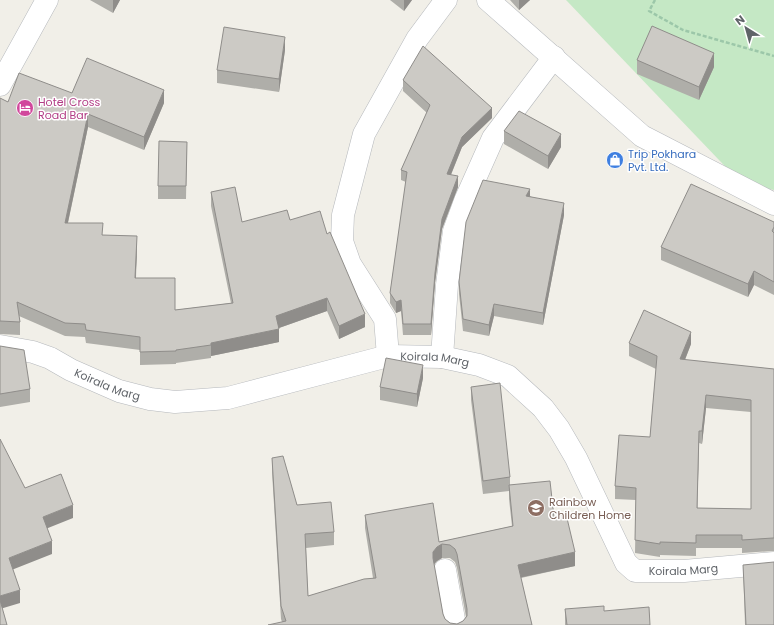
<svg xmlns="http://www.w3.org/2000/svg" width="774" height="625" viewBox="0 0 774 625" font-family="Poppins,sans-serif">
	<rect width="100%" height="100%" fill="#f1efe8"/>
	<path fill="#c5e8c5" d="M566 0H774V190L741 183Z"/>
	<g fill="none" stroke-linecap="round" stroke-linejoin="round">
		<g stroke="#b5b8bc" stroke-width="23">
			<g id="minor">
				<path d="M488 0 642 136 774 204"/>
				<path d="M0 85 47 0"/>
				<path id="s1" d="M0 346 33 352 50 358 71 370 119 391 150 399 175 402 228 398 388 356 442 357 479 365 508 376 543 408 559 429 576 458 626 563 635 571H684L774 563"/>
				<path d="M388 356 385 319 350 264 342 241 343 215 364 134 417 39 446 0"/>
				<path d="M442 357 447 285 454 231 465 201 493 138 554 57"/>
				<path d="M445 570 455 625"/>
			</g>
		</g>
		<path stroke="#9cc7a9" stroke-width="2.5" stroke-dasharray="4 2" stroke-linecap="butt" d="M655 0 649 11 683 30 774 56"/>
		<use href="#minor" stroke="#fff" stroke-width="22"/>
	</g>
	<path fill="#afaea9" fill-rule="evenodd" d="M90 0H120L113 13Z
		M390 0H412L404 11Z
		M510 0H530L519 10Z
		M285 50 279 92 217 83V70Z
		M637 60 714 67 699 100 637 74Z
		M403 80 492 118 462 147 451 175 458 187 442 229 435 283 431 335H403L401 311 396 313 390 303V293L406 182 401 180V170L427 113 403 91Z
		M72 93 164 103 144 150 88 127 68 223 103 235 137 249 136 278 175 310 231 303 211 206V192L242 222 290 220 327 234 365 327 339 339 327 311 279 328V342L211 356V358L176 363V364L140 365V350L86 343 85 337 65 336 19 316 20 322V335L0 334V98L8 102Z
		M504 131 561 147 548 169 504 144Z
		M187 142 186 199H158V186Z
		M530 196 564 215 543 325 494 316 489 336 463 331 459 294V282Z
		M774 222V295L754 285 748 297 661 260V247Z
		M629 343 691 344 685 360 774 369V551H773L742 553V548H696V556L660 555V557L635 553 636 500 615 499V486L650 437 656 369 629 356ZM706 408 751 412V509L697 508 699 443 702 444Z
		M0 346 30 389V402L0 407Z
		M423 378 417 407 380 400V387Z
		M471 387 510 477V485L554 517 575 566 521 578 532 625 282 622 281 619 272 472V458L297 505 334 532V545L306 548 308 596 373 578 365 528V515L439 542 512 526 509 499V491L483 494 471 400ZM442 558H450L455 562 457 568 466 617 463 621 457 624 450 623 445 619 443 614 434 565 437 561Z
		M743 565 774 625H745Z
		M565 609 604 611 650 625H565Z"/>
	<path fill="#8f8d8a" d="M113 0H120L113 13Z
		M404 0H412L404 11Z
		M519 0H530L519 10Z
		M285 37V50L279 92V79Z
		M714 53V67L699 100V87Z
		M164 90V103L144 150V137Z
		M492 108V118L462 147 447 184V174L462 137Z
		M88 114V127L65 236V223Z
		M561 134V147L548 169V156Z
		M458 176V187L442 229 435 283 431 335V324L435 273 442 219Z
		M530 189V201L526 196Z
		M564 203V215L543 325V313Z
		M137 236V249L135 291V278Z
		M754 271V285L748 297V284Z
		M327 298V311L276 329V316Z
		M401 300V311L396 313V302Z
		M494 304V316L489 336V325Z
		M365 314V327L339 339V326Z
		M279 329V342L211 356V343Z
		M691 332V344L680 372V359Z
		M423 365V378L417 407V394Z
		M706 395V408L702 444V431Z
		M699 431V443L697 521V508Z
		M73 505V518L43 530V517Z
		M52 541V554L9 571V558Z
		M442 544V558L437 561 433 565V552L437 547Z
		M575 552V566L518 578V565Z
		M20 590V603L0 609V596Z"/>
	<path fill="#cccac5" stroke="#8f8d8a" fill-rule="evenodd" d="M652 26 714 53 699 87 637 60Z
		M224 27 285 37 279 79 217 70Z
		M423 46 492 108 462 137 447 174 458 176 442 219 435 273 431 324H403L401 300 396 302 390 293 407 172 401 170 430 105 403 80Z
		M87 58 164 90 144 137 88 114 65 223H103L102 235 137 236 135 278H175V310L233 303 211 192 235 187 242 222 287 210 290 220 320 211 327 234 330 232 365 314 339 326 327 298 276 316 279 329 211 343V345L176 350V351L140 352V337L86 330 85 324 65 323 17 302 20 322 0 321V98L8 102 19 73 72 93Z
		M519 111 561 134 548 156 504 131Z
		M159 141 187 142 186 186H158Z
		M483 180 530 189 526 196 564 203 543 313 494 304 489 325 463 319 459 282 466 222Z
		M691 184 774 222V227L772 231 774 233V282L754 271 748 284 661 247Z
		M644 310 691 332 680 359 774 369V538H773L742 540V535H696V543L660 542V544L635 540 636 488 615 486 619 435 650 437 657 356 629 343ZM706 395 751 400V509L697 508 699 431H702Z
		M0 346 24 350 30 389 0 394Z
		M386 358 423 365 417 394 380 387Z
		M500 383 510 477 483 481 471 387Z
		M0 439 25 488 61 474 73 505 43 517 52 541 9 558 20 590 0 596Z
		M283 456 297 505 331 502 334 532 305 534 308 596 364 579 376 578 365 515 433 503 439 542 513 526 509 485 550 481 554 517 566 514 575 552 518 565 532 625H268L286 621 281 606 272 458ZM442 544 450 545 455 549 457 554 467 609V616L463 621 457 624 450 623 445 619 443 614 433 558V552L437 547Z
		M774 562V625H746L743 565Z
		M0 600 7 625H0Z
		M604 606V611L649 607 650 625H567L565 609Z"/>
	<defs>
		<g id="hotel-disc" transform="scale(0.9)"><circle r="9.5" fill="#d1479c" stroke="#fff"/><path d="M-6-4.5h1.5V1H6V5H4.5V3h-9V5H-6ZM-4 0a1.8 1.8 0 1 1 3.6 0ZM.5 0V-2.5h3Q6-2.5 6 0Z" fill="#fff"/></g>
		<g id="shop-disc" transform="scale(0.9)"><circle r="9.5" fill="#3f7fe0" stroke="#fff"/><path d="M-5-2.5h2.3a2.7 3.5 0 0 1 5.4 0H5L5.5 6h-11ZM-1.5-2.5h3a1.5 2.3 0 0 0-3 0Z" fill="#fff"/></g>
		<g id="school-disc" transform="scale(0.9)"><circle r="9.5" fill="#8d6e63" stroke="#fff"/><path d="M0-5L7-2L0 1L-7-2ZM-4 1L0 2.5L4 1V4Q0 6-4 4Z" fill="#fff"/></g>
	</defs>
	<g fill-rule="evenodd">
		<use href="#hotel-disc" x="25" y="108"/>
		<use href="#shop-disc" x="615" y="160"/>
		<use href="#school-disc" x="536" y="508"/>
	</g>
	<g text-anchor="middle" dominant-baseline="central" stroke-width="3" stroke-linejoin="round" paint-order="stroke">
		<g font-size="11" fill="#b23c85" stroke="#fff" text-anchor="start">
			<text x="38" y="102">Hotel Cross<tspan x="38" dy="13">Road Bar</tspan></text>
		</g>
		<g font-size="11" fill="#366cbe" stroke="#fff" text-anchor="start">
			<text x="628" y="154">Trip Pokhara<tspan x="628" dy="13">Pvt. Ltd.</tspan></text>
		</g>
		<g font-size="11" fill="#5f6368" stroke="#fff">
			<text stroke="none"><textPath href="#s1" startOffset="451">Koirala Marg</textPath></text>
			<text stroke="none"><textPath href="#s1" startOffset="115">Koirala Marg</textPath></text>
			<text stroke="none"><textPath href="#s1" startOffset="811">Koirala Marg</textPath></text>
		</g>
		<g font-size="11" fill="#785e54" stroke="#fff" text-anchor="start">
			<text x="549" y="502">Rainbow<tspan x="549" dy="13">Children Home</tspan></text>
		</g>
	</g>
	<g transform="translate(746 28) rotate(323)" stroke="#ffffff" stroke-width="3" paint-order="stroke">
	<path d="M0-3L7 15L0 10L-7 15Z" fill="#5f6368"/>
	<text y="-6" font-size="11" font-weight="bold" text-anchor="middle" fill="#5f6368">N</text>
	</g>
</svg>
